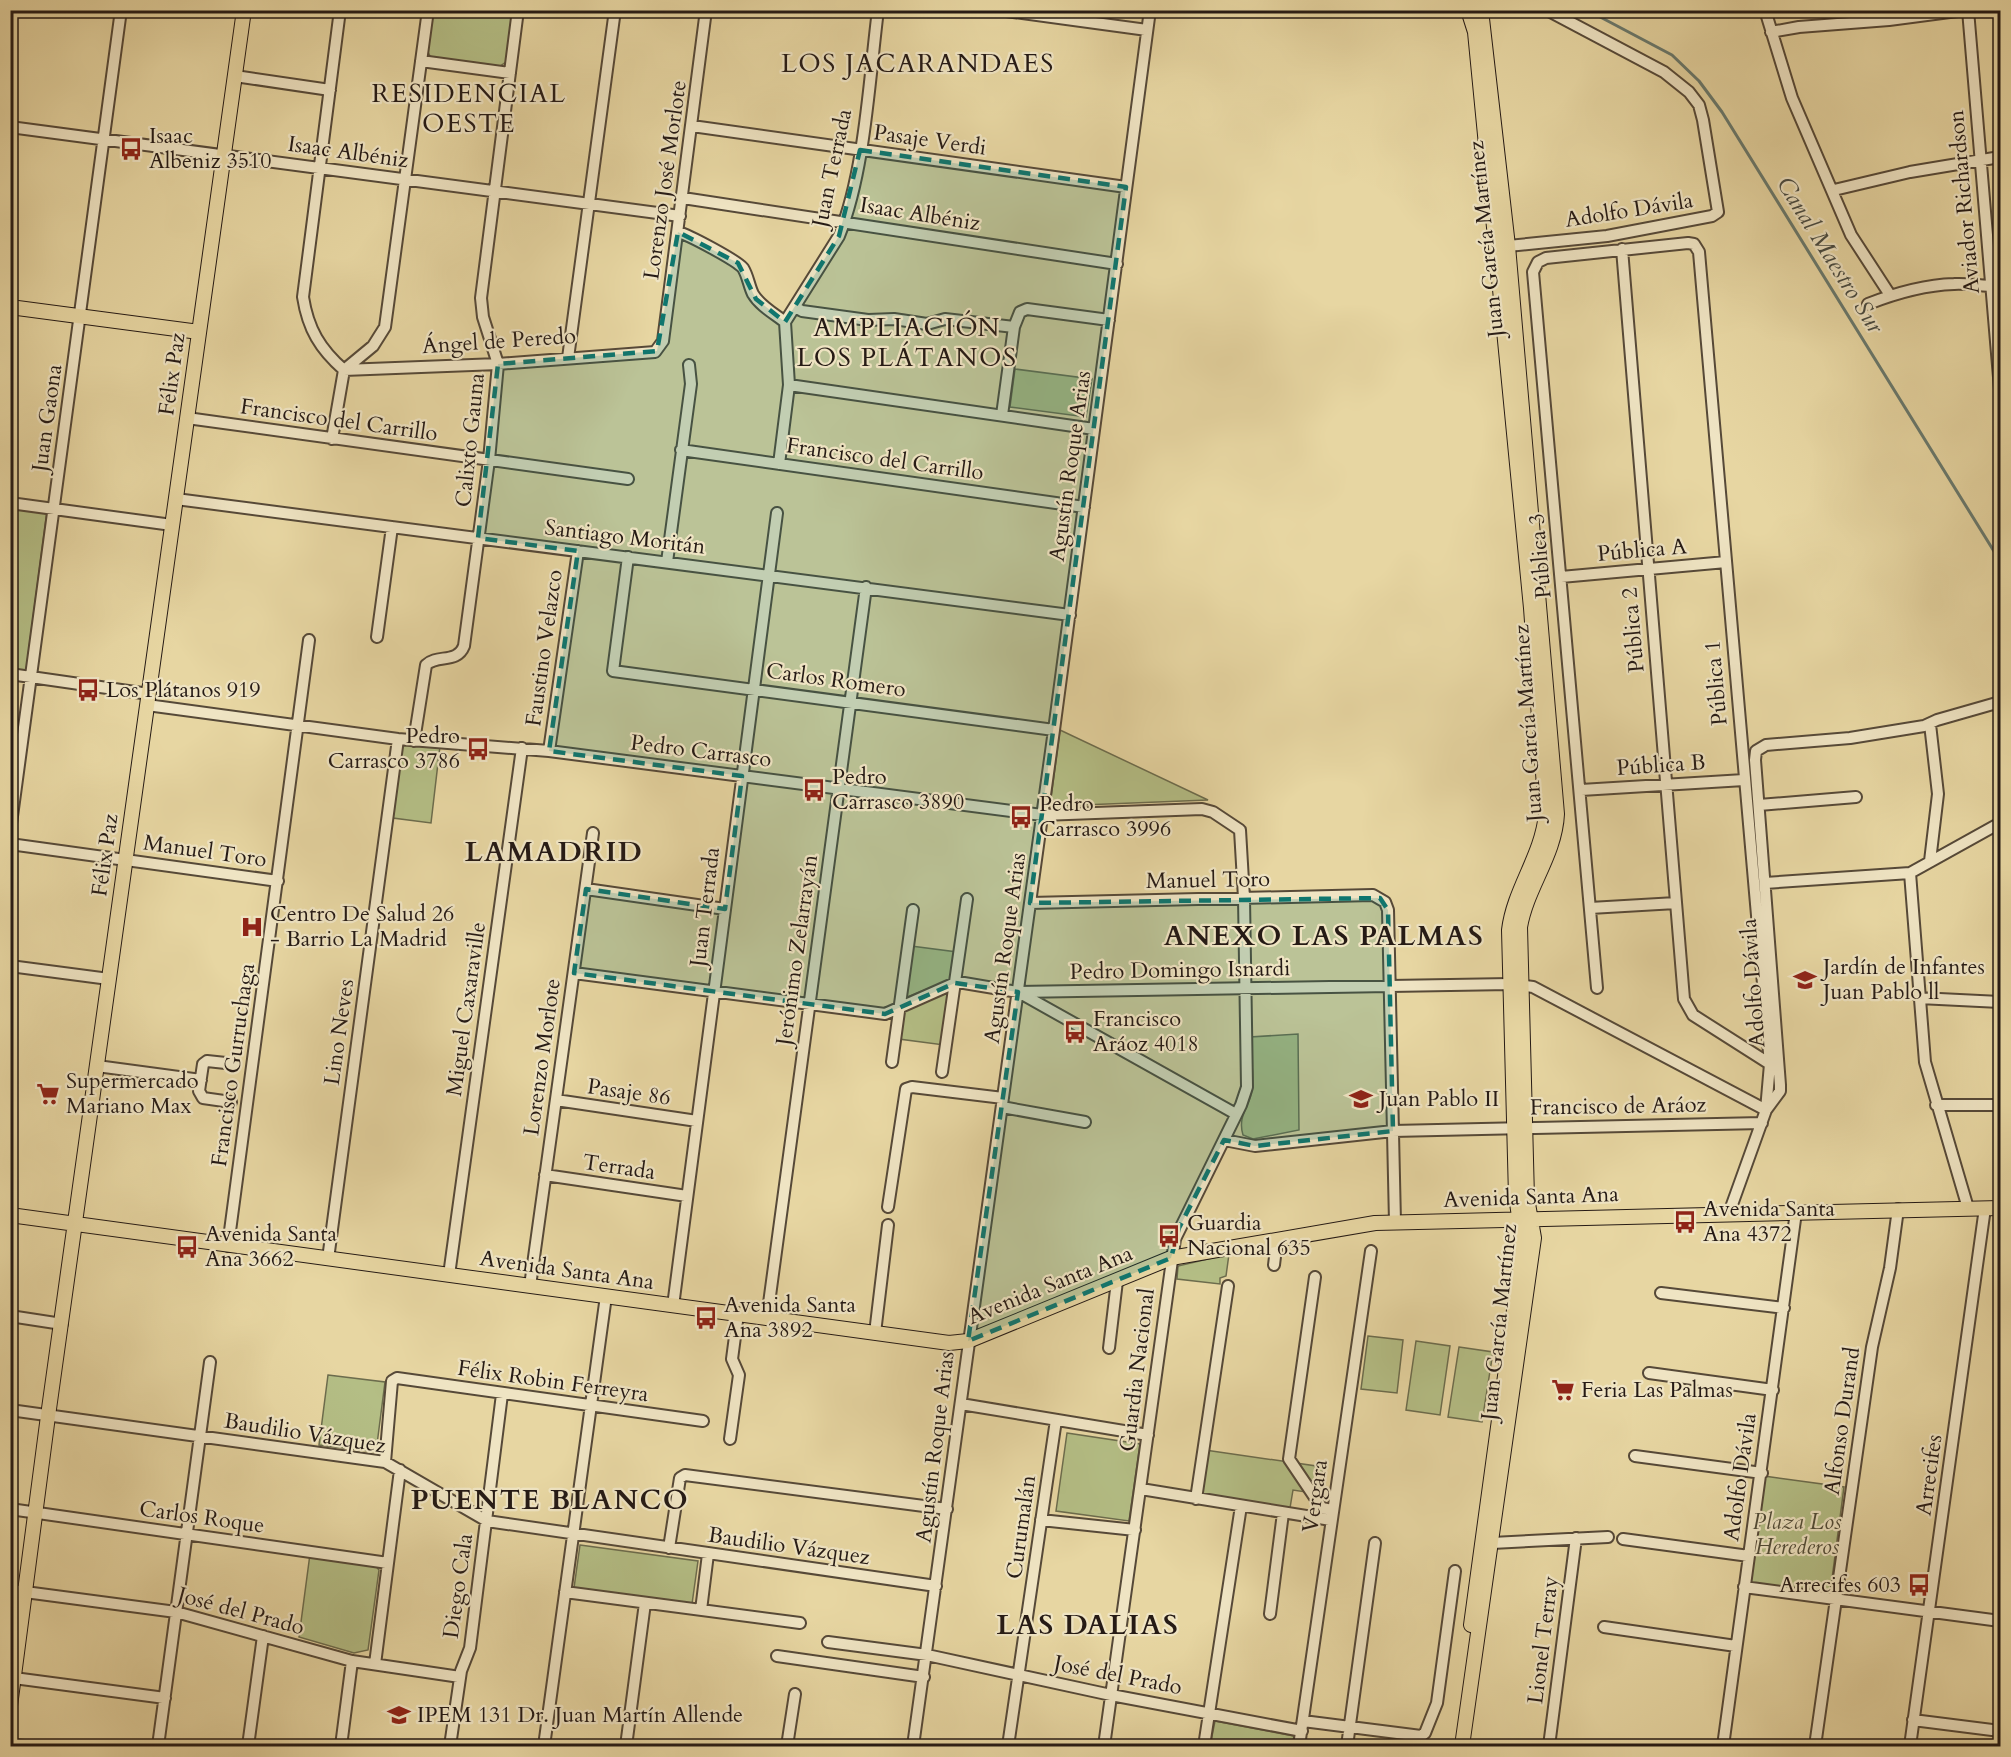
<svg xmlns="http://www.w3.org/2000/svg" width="2011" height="1757" viewBox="0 0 2011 1757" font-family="Cardo,serif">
	<rect width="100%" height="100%" fill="#e7d6a2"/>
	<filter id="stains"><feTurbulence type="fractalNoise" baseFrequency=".00333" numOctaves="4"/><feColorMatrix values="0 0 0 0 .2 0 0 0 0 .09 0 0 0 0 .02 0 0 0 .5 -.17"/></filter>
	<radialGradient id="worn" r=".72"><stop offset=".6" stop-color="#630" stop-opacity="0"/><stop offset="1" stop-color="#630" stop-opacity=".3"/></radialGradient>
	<path fill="#b4be85" stroke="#6c6c4d" stroke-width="1.5" d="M431 11H513L506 62 497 68 431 58 426 48Z
		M1015 369 1092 379 1086 417 1010 407Z
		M11 507 47 511 26 671 11 669Z
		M1060 730 1208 800 1057 806 1051 798Z
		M403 743 440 746 431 823 393 818Z
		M911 946 957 952 952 979 905 998Z
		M952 990 944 1045 899 1039 903 1012Z
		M1298 1034 1299 1130 1253 1139 1243 1135C1237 1115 1250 1107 1252 1090 1254 1073 1251 1054 1250 1037Z
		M1229 1254 1226 1276 1220 1278V1284L1177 1279 1178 1266Z
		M1368 1336 1403 1340 1397 1393 1361 1389Z
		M1416 1341 1450 1346 1440 1415 1406 1410Z
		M1459 1347 1493 1352 1482 1422 1448 1417Z
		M328 1375 385 1382 376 1452 319 1445Z
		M1067 1433 1140 1444 1129 1521 1056 1511Z
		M1205 1450 1323 1467 1319 1494 1293 1490 1290 1508 1198 1495Z
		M1764 1476 1844 1487 1830 1594 1751 1582Z
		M580 1545 698 1561 692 1604 574 1588Z
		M310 1554 374 1564 379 1570 368 1650 354 1653 299 1637Z
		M1215 1721 1294 1736 1292 1746H1210Z"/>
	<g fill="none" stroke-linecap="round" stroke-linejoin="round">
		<path stroke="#69796d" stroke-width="3" d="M1587 10 1672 55 1699 81 1722 112 2000 561"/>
		<g stroke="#564938" stroke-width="14">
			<path id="minor" d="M340 10 303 297C308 329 320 349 344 370
				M999 10 1147 30
				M1765 10 1792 98 1851 235 1890 295
				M1968 10 2000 389
				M1771 32 1799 27 1889 20 1965 10
				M421 61 510 73
				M235 76 330 90
				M692 126 1126 187
				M10 127 680 216
				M1834 190 1910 172 2000 157
				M683 198 1117 264
				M678 232C689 235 736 260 743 268 748 276 749 286 753 294 760 306 775 314 785 322
				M1508 246 1607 236 1712 216 1718 212 1703 120 1699 105 1689 92 1664 72 1547 10
				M1622 249 1684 999 1693 1015 1770 1064
				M1868 304C1896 293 1924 285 1954 284 1970 283 1985 287 2000 286
				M795 307 802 311 868 320 894 319 927 324 945 319 1014 327 1020 312 1027 309 1109 320
				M568 358 615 10
				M344 370 498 364 655 352 663 341 706 10
				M789 385 1094 429
				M1002 415 1014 327
				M187 418 628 479
				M332 439 344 370 373 346 385 327 428 10
				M681 450 1084 507
				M779 464 789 385 785 322 839 236C865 171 869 81 878 10
				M176 499 1070 615
				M10 503 172 525
				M628 557 613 671 1054 730
				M667 562 691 384 689 365
				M1561 577 1726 562
				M377 637 392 527
				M10 674 149 694
				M147 705 398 739 549 751 1042 815 1202 809 1213 812 1240 830 1244 898 1247 1087 1241 1105 1175 1239 1104 1746
				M1930 724 1938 794 1930 861
				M414 741 426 665C437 654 457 664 464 646L489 460 498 364 483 317 481 298 518 10
				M549 751 578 551
				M1581 790 1744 780
				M1759 805 1856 797
				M10 831 121 10
				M10 844 278 881
				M1910 873 2000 823
				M1765 883 1910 873 1925 1062 1968 1208
				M586 889 725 909
				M1030 903 1373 895 1385 902 1388 910 1395 1222
				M1590 908 1676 903
				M10 966 109 979
				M574 973 885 1014 955 983H964L1018 992 1510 984 1533 987 1766 1110
				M1597 988 1533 272 1538 262 1546 258 1688 243 1694 244 1699 252 1770 1064 1766 1110
				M1020 993 1236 1114
				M1919 998 2000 1002
				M892 1062 913 910
				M97 1066 201 1080
				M942 1072 967 899
				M556 1100 697 1121
				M231 1102 203 1098 199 1091 203 1064 207 1061 235 1064
				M1936 1105H2000
				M1002 1107 1085 1122
				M1224 1140 1255 1146 1393 1131 1762 1123
				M545 1175 687 1196
				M888 1207 906 1089 912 1087 1003 1098
				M1729 1213 1766 1110 1780 1091V1085L1755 760 1756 751 1766 745 1850 738 1924 726 1937 720 2000 702
				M228 1246 309 640
				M328 1259 398 739
				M1274 1265 1277 1240
				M449 1275 522 748
				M1315 1277 1289 1459 1322 1508 1332 1510
				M530 1286 593 833
				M1661 1293 1784 1308
				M673 1306 777 513
				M10 1316 62 1324
				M767 1318 866 587
				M875 1333 888 1225
				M1109 1348 1117 1281
				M1649 1373 1773 1390
				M961 1404 1148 1435
				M10 1410 385 1462 487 1521 936 1586
				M730 1439 739 1375 732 1359 738 1314
				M1635 1456 1762 1473
				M385 1462 392 1381 397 1378 703 1421
				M1141 1489 1331 1520
				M1196 1499 1228 1286
				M10 1509 388 1563
				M1041 1520 1135 1530
				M1623 1539 1749 1556
				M1492 1543 1608 1537
				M669 1548 680 1478 685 1475 947 1509
				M1744 1587 2000 1621
				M10 1590 176 1612 352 1661 460 1677
				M565 1592 800 1623
				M701 1610 708 1554
				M1270 1614 1283 1513
				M1604 1627 1736 1646
				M828 1642 927 1655 1111 1695 1302 1731
				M777 1656 924 1677
				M375 1664 400 1470
				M14 1678 165 1698
				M1913 1720 2000 1731
				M1303 1721 1421 1736 1425 1733 1437 1703 1455 1571
				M10 1745 24 1746
				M158 1746 210 1362
				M248 1746 263 1636
				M341 1746 352 1661
				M450 1746 461 1671 470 1648 502 1394
				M544 1746 606 1296
				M626 1746 645 1603
				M787 1746 795 1694
				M913 1746 1054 730 1150 10
				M1008 1746 1056 1420
				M1204 1746 1241 1506
				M1299 1746 1371 1251
				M1347 1746 1375 1543
				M1549 1746 1576 1538
				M1723 1746 1796 1212
				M1815 1746 1872 1347 1890 1268 1898 1209
				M1910 1746 1985 1208"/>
		</g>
		<g stroke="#251a15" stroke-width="16">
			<path id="major" d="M1468 10 1475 32 1531 608 1546 814C1542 856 1514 889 1509 930L1516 1196 1523 1244 1471 1625
				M10 307 199 332
				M10 1215 949 1343 968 1341 1171 1258 1375 1223 2000 1208
				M10 1706 48 1416 244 10
				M1462 1746 1534 1238 1527 1198 1520 927C1527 887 1555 855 1557 814L1508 246 1481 10"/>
		</g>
		<use href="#minor" stroke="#efe4c3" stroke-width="10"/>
		<use href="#major" stroke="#e7d6a2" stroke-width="14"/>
	</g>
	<path fill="#0f766e" fill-opacity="0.2" stroke="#0f766e" stroke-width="4.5" stroke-dasharray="12 8" stroke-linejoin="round" d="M860 150 1126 187 1030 903 1380 898 1388 910 1393 1131 1255 1146 1224 1140 1179 1228 1171 1258 968 1341 1018 992 955 983 885 1014 574 973 586 889 725 909 742 776 549 751 578 551 478 538 498 364 657 351 678 232 738 263 756 299 785 322 839 236Z"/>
	<defs>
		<g id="bus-bare" transform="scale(1.8)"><path d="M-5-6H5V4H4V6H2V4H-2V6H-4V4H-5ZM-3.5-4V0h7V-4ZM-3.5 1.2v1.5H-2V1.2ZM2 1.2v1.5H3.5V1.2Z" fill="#8f2418" stroke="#efe4c3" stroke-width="2.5" paint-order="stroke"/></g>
		<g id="hospital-bare" transform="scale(1.8)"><path d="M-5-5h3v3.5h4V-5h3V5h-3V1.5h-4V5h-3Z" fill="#8f2418" stroke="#efe4c3" stroke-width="2.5" paint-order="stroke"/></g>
		<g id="school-bare" transform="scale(1.8)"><path d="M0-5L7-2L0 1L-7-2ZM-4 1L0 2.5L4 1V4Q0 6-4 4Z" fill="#8f2418" stroke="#efe4c3" stroke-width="2.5" paint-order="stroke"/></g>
		<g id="supermarket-bare" transform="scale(1.8)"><path d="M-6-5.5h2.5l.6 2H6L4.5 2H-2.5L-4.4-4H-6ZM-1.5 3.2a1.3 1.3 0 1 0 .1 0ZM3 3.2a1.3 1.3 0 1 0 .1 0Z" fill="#8f2418" stroke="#efe4c3" stroke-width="2.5" paint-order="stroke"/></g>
	</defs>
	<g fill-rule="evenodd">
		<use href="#bus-bare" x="131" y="149"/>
		<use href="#bus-bare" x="88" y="690"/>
		<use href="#bus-bare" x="478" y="749"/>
		<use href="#bus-bare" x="814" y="790"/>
		<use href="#bus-bare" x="1021" y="817"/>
		<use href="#hospital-bare" x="252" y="927"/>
		<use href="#school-bare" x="1805" y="980"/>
		<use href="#bus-bare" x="1075" y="1032"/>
		<use href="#supermarket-bare" x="48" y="1094"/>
		<use href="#school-bare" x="1361" y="1099"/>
		<use href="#bus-bare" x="1685" y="1222"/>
		<use href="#bus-bare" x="1169" y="1236"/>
		<use href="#bus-bare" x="187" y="1247"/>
		<use href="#bus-bare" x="706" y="1318"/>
		<use href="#supermarket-bare" x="1563" y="1390"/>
		<use href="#bus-bare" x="1919" y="1585"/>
		<use href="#school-bare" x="399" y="1715"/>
	</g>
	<g text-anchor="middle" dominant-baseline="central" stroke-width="4.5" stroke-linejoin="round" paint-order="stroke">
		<g font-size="22" fill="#251a15" stroke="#efe4c3" text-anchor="start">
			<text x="149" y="136">Isaac<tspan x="149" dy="25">Albeniz 3510</tspan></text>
			<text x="106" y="690">Los Plátanos 919</text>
			<text x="460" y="736" text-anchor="end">Pedro<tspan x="460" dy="25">Carrasco 3786</tspan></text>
			<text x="832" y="777">Pedro<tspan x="832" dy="25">Carrasco 3890</tspan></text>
			<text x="1039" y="804">Pedro<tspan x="1039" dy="25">Carrasco 3996</tspan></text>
			<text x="270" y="914">Centro De Salud 26<tspan x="270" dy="25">- Barrio La Madrid</tspan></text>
			<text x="1823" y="967">Jardín de Infantes<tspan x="1823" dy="25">Juan Pablo ll</tspan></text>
			<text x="1093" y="1019">Francisco<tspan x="1093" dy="25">Aráoz 4018</tspan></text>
			<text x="66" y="1081">Supermercado<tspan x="66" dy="25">Mariano Max</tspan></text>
			<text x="1379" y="1099">Juan Pablo II</text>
			<text x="1703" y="1209">Avenida Santa<tspan x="1703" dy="25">Ana 4372</tspan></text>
			<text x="1187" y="1223">Guardia<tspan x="1187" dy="25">Nacional 635</tspan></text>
			<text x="205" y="1234">Avenida Santa<tspan x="205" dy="25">Ana 3662</tspan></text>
			<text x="724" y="1305">Avenida Santa<tspan x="724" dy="25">Ana 3892</tspan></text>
			<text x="1581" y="1390">Feria Las Palmas</text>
			<text x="1901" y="1585" text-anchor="end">Arrecifes 603</text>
			<text x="417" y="1715">IPEM 131 Dr. Juan Martín Allende</text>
		</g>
		<g font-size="22" fill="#251a15" stroke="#efe4c3">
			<text transform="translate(930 140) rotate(8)">Pasaje Verdi</text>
			<text transform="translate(348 152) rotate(8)">Isaac Albéniz</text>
			<text transform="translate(832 168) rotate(-78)">Juan Terrada</text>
			<text transform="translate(665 180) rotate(-82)">Lorenzo José Morlote</text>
			<text transform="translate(1964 202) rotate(-95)">Aviador Richardson</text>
			<text transform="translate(1629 210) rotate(-9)">Adolfo Dávila</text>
			<text transform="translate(920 214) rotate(9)">Isaac Albéniz</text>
			<text transform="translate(1486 239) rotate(-96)">Juan García Martínez</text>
			<text transform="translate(499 341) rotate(-4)">Ángel de Peredo</text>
			<text transform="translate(172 374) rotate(-82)">Félix Paz</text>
			<text transform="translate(47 418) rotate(-82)">Juan Gaona</text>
			<text transform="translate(339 420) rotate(8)">Francisco del Carrillo</text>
			<text transform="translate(470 440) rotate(-84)">Calixto Gauna</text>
			<text transform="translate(885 459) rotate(8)">Francisco del Carrillo</text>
			<text transform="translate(1070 466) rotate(-82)">Agustín Roque Arias</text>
			<text transform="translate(625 537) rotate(7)">Santiago Moritán</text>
			<text transform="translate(1642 550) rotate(-5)">Pública A</text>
			<text transform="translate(1540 556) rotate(-95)">Pública 3</text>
			<text transform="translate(1633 630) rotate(-95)">Pública 2</text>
			<text transform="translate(544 648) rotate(-82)">Faustino Velazco</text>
			<text transform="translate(836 680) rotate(8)">Carlos Romero</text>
			<text transform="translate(1716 683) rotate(-95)">Pública 1</text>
			<text transform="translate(1528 723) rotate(-94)">Juan García Martínez</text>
			<text transform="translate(701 751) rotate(7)">Pedro Carrasco</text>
			<text transform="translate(1661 765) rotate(-4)">Pública B</text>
			<text transform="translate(205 851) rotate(8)">Manuel Toro</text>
			<text transform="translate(105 855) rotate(-82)">Félix Paz</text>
			<text transform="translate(1208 880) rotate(-1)">Manuel Toro</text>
			<text transform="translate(705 907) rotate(-83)">Juan Terrada</text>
			<text transform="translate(1005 948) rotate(-82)">Agustín Roque Arias</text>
			<text transform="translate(797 950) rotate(-82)">Jerónimo Zelarrayán</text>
			<text transform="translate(1180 970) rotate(-1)">Pedro Domingo Isnardi</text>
			<text transform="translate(1753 983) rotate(-94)">Adolfo Dávila</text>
			<text transform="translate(466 1009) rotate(-82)">Miguel Caxaraville</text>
			<text transform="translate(339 1032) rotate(-82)">Lino Neves</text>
			<text transform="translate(542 1057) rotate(-82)">Lorenzo Morlote</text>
			<text transform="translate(233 1065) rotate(-82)">Francisco Gurruchaga</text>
			<text transform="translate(629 1092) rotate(8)">Pasaje 86</text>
			<text transform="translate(1618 1106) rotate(-1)">Francisco de Aráoz</text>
			<text transform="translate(619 1167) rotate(8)">Terrada</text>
			<text transform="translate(1531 1197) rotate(-2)">Avenida Santa Ana</text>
			<text transform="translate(567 1270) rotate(8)">Avenida Santa Ana</text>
			<text transform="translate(1050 1285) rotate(-22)">Avenida Santa Ana</text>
			<text transform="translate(1499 1322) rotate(-84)">Juan García Martínez</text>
			<text transform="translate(1137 1370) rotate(-83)">Guardia Nacional</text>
			<text transform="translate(553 1381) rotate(8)">Félix Robin Ferreyra</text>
			<text transform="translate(1842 1421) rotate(-82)">Alfonso Durand</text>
			<text transform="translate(305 1433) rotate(9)">Baudilio Vázquez</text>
			<text transform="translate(935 1447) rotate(-83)">Agustín Roque Arias</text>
			<text transform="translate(1929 1475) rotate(-82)">Arrecifes</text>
			<text transform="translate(1740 1477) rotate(-82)">Adolfo Dávila</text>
			<text transform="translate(1315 1496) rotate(-82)">Vergara</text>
			<text transform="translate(202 1517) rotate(8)">Carlos Roque</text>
			<text transform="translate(1021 1527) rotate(-82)">Curumalán</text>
			<text transform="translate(789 1546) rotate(8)">Baudilio Vázquez</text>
			<text transform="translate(458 1586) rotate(-82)">Diego Cala</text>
			<text transform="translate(241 1611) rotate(15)">José del Prado</text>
			<text transform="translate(1543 1640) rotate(-83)">Lionel Terray</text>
			<text transform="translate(1118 1675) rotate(11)">José del Prado</text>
		</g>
		<g font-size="22" font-style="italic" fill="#504b37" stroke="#efe4c3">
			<text x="1797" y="1522">Plaza Los<tspan x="1797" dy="25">Herederos</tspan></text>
		</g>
		<g font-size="24" font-style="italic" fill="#474a41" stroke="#efe4c3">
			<text transform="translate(1830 255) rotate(58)">Canal Maestro Sur</text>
		</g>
		<g font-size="26" letter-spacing="1.5" fill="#251a15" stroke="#efe4c3">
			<text x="918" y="63">LOS JACARANDAES</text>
			<text x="469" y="93">RESIDENCIAL<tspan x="469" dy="30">OESTE</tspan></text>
			<text x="907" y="327">AMPLIACIÓN<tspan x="907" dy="30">LOS PLÁTANOS</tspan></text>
		</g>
		<g font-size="28" font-weight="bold" letter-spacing="1.5" fill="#251a15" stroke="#efe4c3">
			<text x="554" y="852">LAMADRID</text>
			<text x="1324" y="936">ANEXO LAS PALMAS</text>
			<text x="550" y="1500">PUENTE BLANCO</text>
			<text x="1088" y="1625">LAS DALIAS</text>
		</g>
	</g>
	<rect width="2011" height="1757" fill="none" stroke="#e7d6a2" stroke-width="36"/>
	<rect x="12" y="12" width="1987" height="1733" fill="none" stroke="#251a15" stroke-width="3"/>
	<rect x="18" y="18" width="1975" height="1721" fill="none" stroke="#251a15" stroke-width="1.5"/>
	<rect width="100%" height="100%" filter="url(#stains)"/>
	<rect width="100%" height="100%" fill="url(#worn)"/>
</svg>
